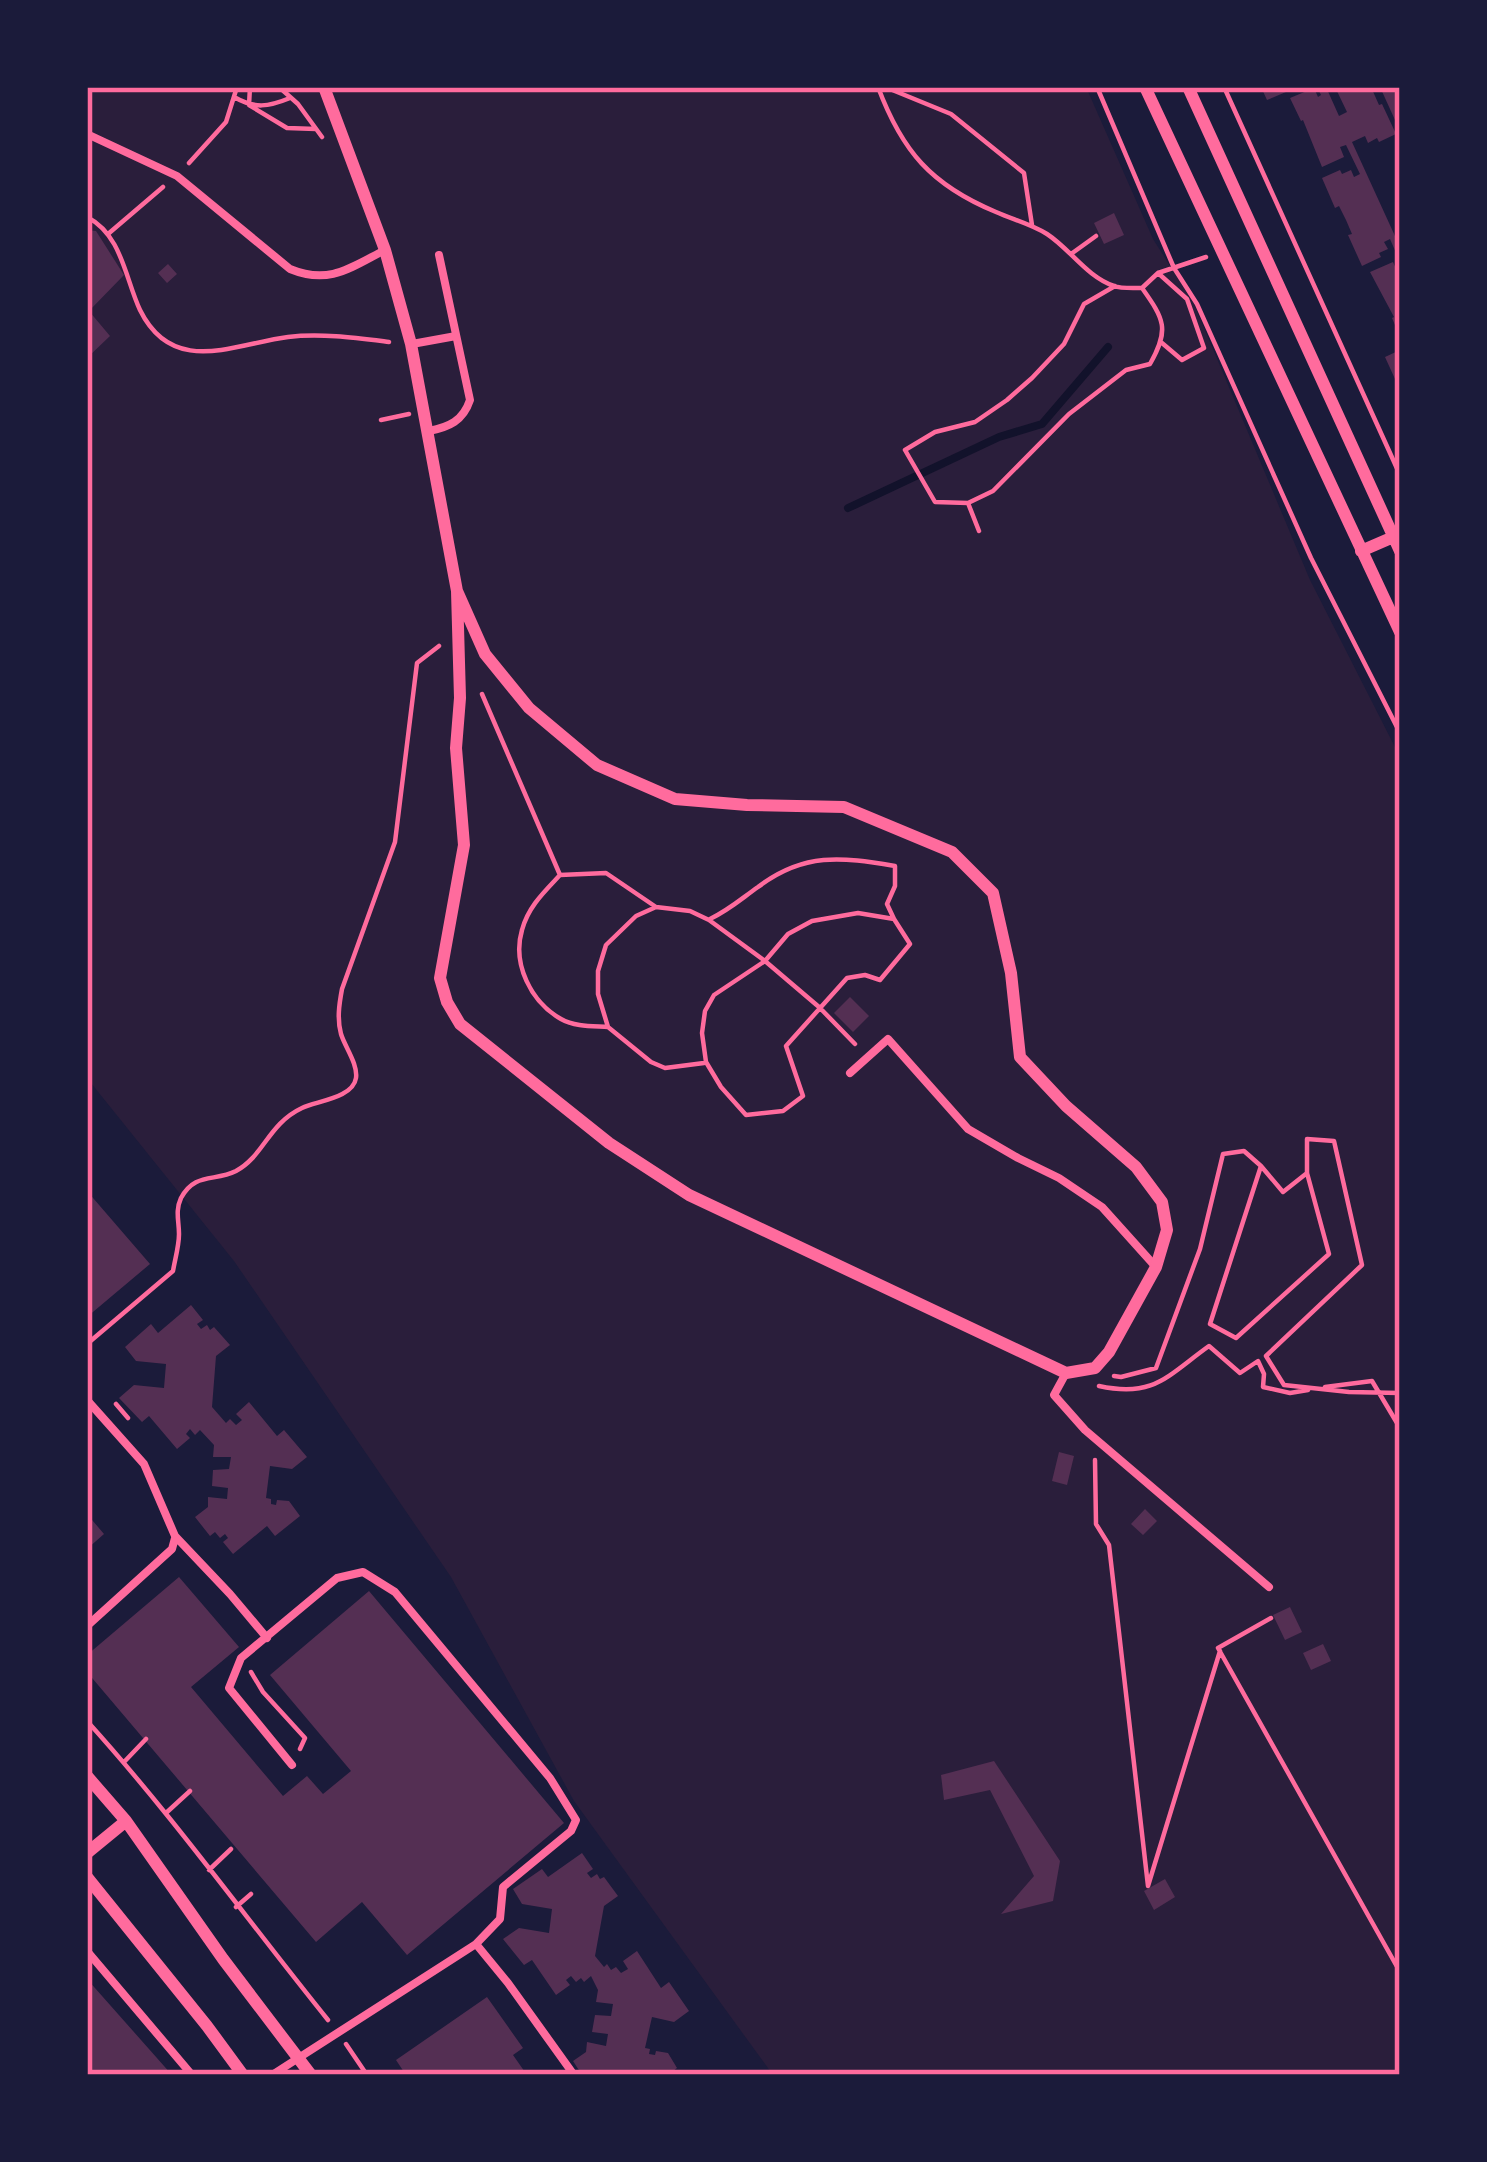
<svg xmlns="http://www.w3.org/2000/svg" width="1487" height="2162" viewBox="0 0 1487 2162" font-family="Roboto,sans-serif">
	<rect width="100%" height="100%" fill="#1b1b3a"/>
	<path fill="#2a1e3b" d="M87 87H1086L1153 239 1194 304 1310 580 1400 757V2075H773L574 1801 451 1577 234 1261 87 1078Z"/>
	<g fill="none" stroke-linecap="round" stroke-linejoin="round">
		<path stroke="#12122b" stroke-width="8" d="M848 508 999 437 1042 424 1108 347"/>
	</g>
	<path fill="#542f53" d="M1261 87H1284L1286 92 1267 100Z
		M1317 87H1326L1339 116 1347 112 1335 87H1371L1379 105 1382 104 1396 134 1379 142 1377 138 1368 143 1365 136 1352 142 1400 247V262L1390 239 1384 242 1388 249 1379 253 1381 257 1362 266 1348 235 1352 234 1346 220 1339 206 1335 208 1322 178 1340 170 1342 174 1351 170 1354 177 1360 174 1346 145 1340 147 1344 157 1322 167 1303 120 1301 121 1290 98 1314 88 1318 97 1321 95Z
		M1380 87H1400V131Z
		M1114 213 1124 235 1104 244 1094 223Z
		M87 230 96 231 124 275 89 311 110 336 87 358Z
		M1393 262 1397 271 1400 270V337L1392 318 1394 317 1370 272Z
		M168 264 177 274 167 283 158 273Z
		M1400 350V390L1385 357Z
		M850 997 869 1016 853 1032 834 1013Z
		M87 1191 150 1264 87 1317Z
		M191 1305 203 1320 197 1324 201 1329 207 1325 210 1330 214 1327 230 1345 216 1356 212 1407 226 1423 230 1419 236 1425 242 1420 236 1414 249 1402 277 1436 284 1430 307 1457 292 1469 270 1466 266 1498 271 1499V1504L276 1505 277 1500 289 1501 300 1516 275 1536 267 1526 233 1554 223 1542 228 1538 225 1534 220 1538 215 1532 210 1536 195 1517 208 1507V1497L227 1499 228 1488 212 1486 213 1470 229 1469 231 1457H213L214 1445 200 1430 195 1435 190 1429 186 1434 190 1438 177 1449 149 1416 142 1422 119 1398 134 1385 164 1388 166 1364 136 1361 125 1347 151 1324 158 1333Z
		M1059 1452 1074 1456 1067 1485 1052 1481Z
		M1145 1509 1157 1521 1143 1535 1131 1524Z
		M87 1514 104 1534 87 1549Z
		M179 1577 239 1647 191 1687 283 1796 307 1776 323 1794 351 1771 270 1675 369 1591 564 1823 407 1955 362 1902 316 1942 87 1672V1655Z
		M1290 1607 1302 1632 1285 1640 1273 1615Z
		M1323 1644 1331 1661 1311 1670 1303 1653Z
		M994 1761 1060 1861 1053 1901 1001 1914 1034 1876 990 1790 944 1800 941 1775Z
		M582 1853 593 1869 587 1873 591 1878 597 1874 600 1879 604 1877 618 1896 604 1906 595 1956 604 1967 607 1964 611 1970 616 1967 621 1973 628 1969 623 1961 637 1951 661 1988 669 1982 689 2011 674 2022 652 2017 645 2048 650 2049 649 2054 655 2055 656 2051 668 2053 677 2068 668 2075H582L573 2061 586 2052 587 2042 606 2046 608 2034 592 2032 595 2015 611 2016 613 2004 596 2002 598 1990 591 1976 584 1982 581 1978 576 1982 571 1976 566 1980 570 1985 556 1995 532 1960 524 1965 503 1939 519 1928 549 1933 552 1909 522 1904 513 1889 542 1869 548 1877Z
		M1165 1879 1175 1897 1154 1910 1144 1891Z
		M87 1979 172 2075H87Z
		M487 1997 523 2048 513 2055 527 2075H422L420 2072 406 2075 396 2060Z"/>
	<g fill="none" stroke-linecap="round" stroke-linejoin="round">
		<path stroke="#ff6b9d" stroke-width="4.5" d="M250 87 249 105 287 128 316 129
			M279 87 298 104 322 137
			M878 87C902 151 931 185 996 212 1014 220 1031 224 1047 234 1070 249 1087 277 1114 286 1122 289 1134 288 1142 288L1158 273 1206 257
			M885 87 951 114 1024 173 1032 225
			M1097 87 1174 268 1197 304 1311 558 1400 733
			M1224 87 1400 475
			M234 97C255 109 268 107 290 98
			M189 163 226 122 237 87
			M87 217C122 235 125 278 140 310 173 377 234 344 288 337 321 333 357 338 389 342
			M108 234 163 187
			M1071 254 1096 236
			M1158 273 1187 299 1204 348 1182 360 1162 343
			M1115 286 1084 304 1064 344 1032 378 1007 400 975 422 935 432 905 450 935 502 968 503 993 491 1069 414 1126 370 1150 364C1170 329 1164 319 1142 288
			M381 420 409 414
			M968 503 979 531
			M482 694 560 875
			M656 907 636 916 606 945 598 971V994L608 1027 651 1062 665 1068 704 1063
			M858 913 894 919 910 944 880 980 865 975 847 978 786 1046 803 1096 783 1111 746 1115 721 1087 706 1062 702 1033 705 1011 714 995 765 961 788 934 812 921Z
			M710 919C729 910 741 899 758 887 804 852 841 857 895 866V886L887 904 894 919
			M608 1027C593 1026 575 1027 561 1019 531 1002 512 964 522 930 528 907 544 892 560 875L606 873 656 907 690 911 709 920 765 961 819 1007 855 1044
			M1261 1166 1283 1192 1307 1173
			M87 1344 173 1271C175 1259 179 1246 179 1234 179 1221 175 1211 181 1198 195 1172 214 1182 236 1171 264 1156 268 1124 302 1108 317 1101 353 1098 356 1078 358 1064 345 1047 341 1034 337 1019 339 1005 342 989L395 842 417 663 439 646
			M1114 1376 1121 1377 1156 1368 1200 1249 1223 1154 1244 1151 1261 1166 1210 1324 1236 1338 1329 1254 1307 1173V1139L1334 1141 1362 1265 1266 1356 1284 1385 1349 1392 1400 1393
			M1099 1386C1154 1398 1167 1376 1209 1346L1240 1373 1258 1361 1264 1374 1263 1387 1290 1393 1308 1390
			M1325 1387 1372 1381 1400 1428
			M116 1404 128 1418
			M1095 1460 1096 1524 1109 1545 1148 1886 1220 1651
			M1271 1618 1218 1648 1400 1972
			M251 1672 263 1692 305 1738 300 1749
			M87 1721C173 1816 248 1921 328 2020
			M125 1761 146 1739
			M166 1813 190 1791
			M209 1870 231 1849
			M236 1907 251 1894
			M346 2044 367 2075"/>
		<path stroke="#ff6b9d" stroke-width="8" d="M87 134 177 176 290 269C329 285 350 268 385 250
			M412 344 456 336
			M429 431C449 427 463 421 470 400L439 255
			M850 1073 888 1039 968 1129 1018 1158 1059 1178 1102 1207 1155 1266
			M1066 1373 1054 1395 1085 1430 1269 1587
			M87 1400 144 1464 175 1536 230 1594 267 1638
			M87 1626 172 1549 175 1538
			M476 1944 508 1983 574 2075
			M87 1951 192 2075
			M272 2075 476 1944 500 1919 503 1887 571 1831 576 1820 550 1778 395 1592 363 1572 337 1578 241 1658 229 1688 292 1765"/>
		<path stroke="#ff6b9d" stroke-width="12" d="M324 87 385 250 411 344 457 591 460 698 456 748 464 845 440 978 447 1002 460 1024 609 1143 689 1195 1066 1373 1095 1368 1109 1352 1156 1267 1167 1230 1162 1202 1136 1167 1066 1106 1020 1057 1011 973 993 893 952 852 844 807 747 805 675 799 597 765 529 708 485 654 457 591
			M1145 87 1400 632
			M1188 87 1400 551
			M1361 551 1398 535
			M87 1776 126 1821 223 1959 311 2075
			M87 1853 126 1821
			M87 1877 207 2026 243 2075"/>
	</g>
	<rect width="1487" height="2162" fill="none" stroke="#1b1b3a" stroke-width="180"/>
	<rect x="90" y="90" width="1307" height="1982" fill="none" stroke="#ff6b9d" stroke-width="4.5"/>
</svg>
